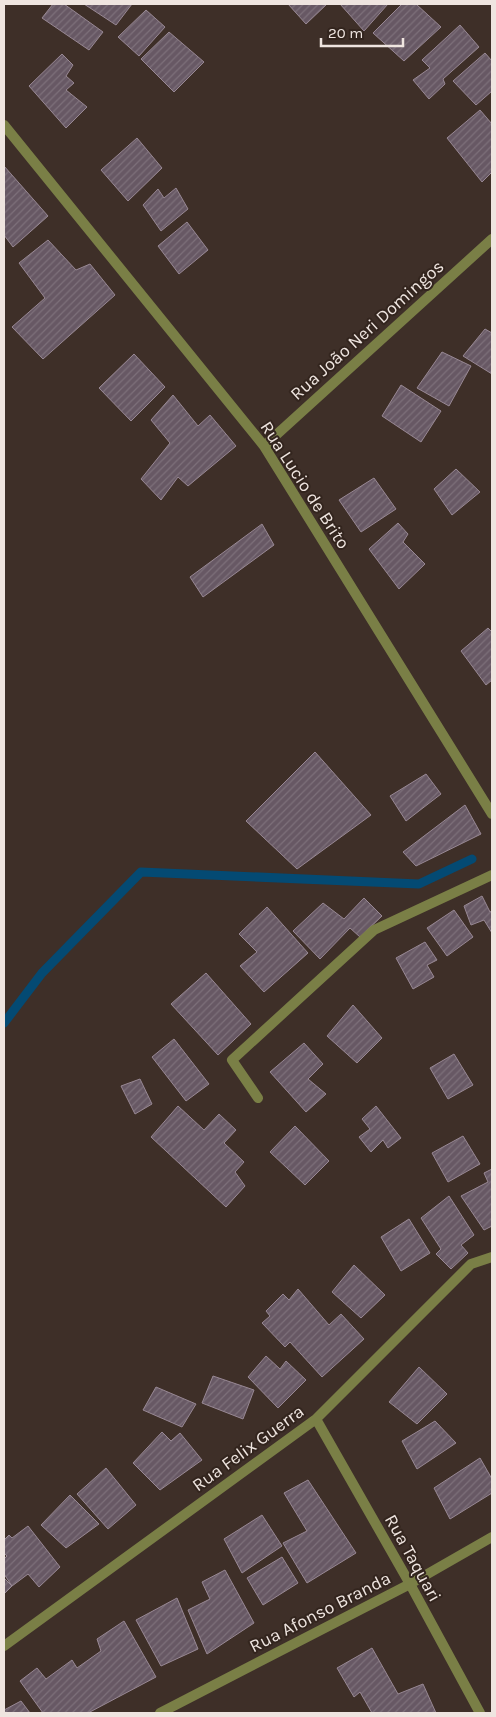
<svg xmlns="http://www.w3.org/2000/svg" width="496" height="1717" viewBox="0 0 496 1717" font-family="Karla,sans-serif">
	<defs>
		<pattern id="building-hatch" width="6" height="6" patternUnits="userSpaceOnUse" patternTransform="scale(1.25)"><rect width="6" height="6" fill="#675864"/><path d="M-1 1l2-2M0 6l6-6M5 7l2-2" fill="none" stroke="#7d707a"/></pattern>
	</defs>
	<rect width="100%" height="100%" fill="#3e2f28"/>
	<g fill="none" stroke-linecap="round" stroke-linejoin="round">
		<path stroke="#044a73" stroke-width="9" d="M4 1023 42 973 141 872 419 884 472 859"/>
	</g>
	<path fill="url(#building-hatch)" stroke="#988894" d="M53 4H64L103 32 89 50 42 18Z
		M84 4H132L116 25Z
		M288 4H327L306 24Z
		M340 4H388L364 31Z
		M402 4H416L441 27 404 61 373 33Z
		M146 10 165 27 139 56 118 37Z
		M460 25 479 47 443 79 445 84 429 99 413 80 430 68 422 60Z
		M169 32 204 62 174 92 141 59Z
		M485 53 492 61V91L476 105 453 81Z
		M62 54 73 65 66 76 74 83 66 90 87 107 66 128 29 86Z
		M480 110 492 124V172L482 182 447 138Z
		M137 138 162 168 128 201 101 170Z
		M4 166 48 216 13 247 4 235Z
		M176 188 188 209 161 231 143 205 158 189 164 198Z
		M187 222 208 250 179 274 158 246Z
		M48 240 76 270 90 264 115 295 43 359 12 327 45 298 19 263Z
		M485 329 492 333V374L463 356Z
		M442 352 471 366 449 406 417 388Z
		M134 354 165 387 131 421 99 388Z
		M401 385 441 411 421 442 382 416Z
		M173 395 198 426 210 415 236 446 188 486 178 477 161 500 141 479 170 443 151 420Z
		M456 469 480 492 452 515 434 489Z
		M374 478 396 509 361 532 339 500Z
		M398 523 408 534 403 542 425 564 399 589 369 549Z
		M262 524 274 545 203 597 190 577Z
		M488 628 492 632V680L486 685 461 651Z
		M315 752 371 815 297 869 246 821Z
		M426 774 441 794 406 821 390 796Z
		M465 805 481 834 416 866 403 852Z
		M482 896 490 912 492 911V933L484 920 471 925 464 906Z
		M364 898 382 916 360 937 350 928 320 959 293 931 323 903 344 919Z
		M267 907 308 953 264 992 240 966 257 952 239 934Z
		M454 910 473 937 447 956 427 928Z
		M425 942 437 960 427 965 434 977 413 989 396 958Z
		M206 973 251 1024 218 1055 171 1004Z
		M353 1005 382 1038 357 1063 327 1036Z
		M174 1039 209 1084 186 1101 152 1057Z
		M304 1043 323 1064 308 1079 326 1094 306 1112 270 1072Z
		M454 1054 473 1085 448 1099 430 1068Z
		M140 1079 152 1104 135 1114 121 1086Z
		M178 1106 204 1130 219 1114 236 1130 224 1143 244 1162 235 1172 245 1186 226 1207 151 1137Z
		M376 1106 401 1138 388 1148 383 1140 371 1152 359 1137 370 1129 362 1119Z
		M295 1126 329 1161 305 1185 270 1152Z
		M463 1136 480 1164 448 1182 432 1153Z
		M492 1169V1226L484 1230 461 1196 488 1182 484 1173Z
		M449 1196 474 1235 461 1245 468 1253 451 1269 436 1254 441 1249 421 1218Z
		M409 1219 430 1253 401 1271 381 1237Z
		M354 1265 385 1295 361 1318 332 1292Z
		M298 1289 329 1325 341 1314 364 1339 322 1377 290 1342 285 1347 262 1323 270 1316 266 1311 283 1294 289 1300Z
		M266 1356 280 1369 286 1361 306 1380 278 1408 248 1377Z
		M419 1367 447 1394 417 1424 389 1402Z
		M213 1376 254 1390 243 1419 202 1403Z
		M156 1387 196 1404 182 1427 143 1410Z
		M435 1421 456 1443 417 1469 402 1441Z
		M162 1432 171 1441 180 1433 202 1460 160 1490 133 1463Z
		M480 1458 492 1479V1493L450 1519 434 1488Z
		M106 1468 136 1505 108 1529 77 1494Z
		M308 1480 356 1553 307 1583 283 1543 307 1531 284 1493Z
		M70 1495 99 1524 66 1548 41 1525Z
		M262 1515 282 1546 242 1573 224 1539Z
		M28 1526 60 1567 39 1587 28 1574 12 1586 4 1574V1559L7 1556 4 1553V1540L9 1535 12 1538Z
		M282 1557 298 1583 263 1605 247 1578Z
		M225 1570 254 1623 207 1654 188 1610 210 1599 202 1582Z
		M4 1578 12 1586 4 1594Z
		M177 1598 198 1649 161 1666 136 1620Z
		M124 1621 156 1677 88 1713H43L20 1681 37 1668 46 1679 72 1660 77 1668 101 1651 97 1639Z
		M372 1648 398 1694 423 1684 436 1713H372L360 1692 354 1697 337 1668Z
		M21 1701 30 1713H4V1710Z"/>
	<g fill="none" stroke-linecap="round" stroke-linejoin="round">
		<path stroke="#7a7f46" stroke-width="10" d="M4 125 264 446 492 814
			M264 446 492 239
			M258 1098 232 1060 374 930 492 875
			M316 1419 410 1584 480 1713
			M4 1646 316 1419 471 1264 492 1257
			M160 1713 410 1584 492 1537"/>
	</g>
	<g text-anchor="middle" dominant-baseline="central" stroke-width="4" stroke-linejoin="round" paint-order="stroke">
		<g font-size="18" fill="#efe5e0" stroke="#33251e">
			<text transform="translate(367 330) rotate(-42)">Rua João Neri Domingos</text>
			<text transform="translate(305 485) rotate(57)">Rua Lucio de Brito</text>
			<text transform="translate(248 1448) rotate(-36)">Rua Felix Guerra</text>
			<text transform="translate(413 1558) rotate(61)">Rua Taquari</text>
			<text transform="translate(320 1612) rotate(-27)">Rua Afonso Branda</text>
		</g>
	</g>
	<rect width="496" height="1717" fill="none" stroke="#efe5e0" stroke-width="10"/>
	<path d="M321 38v8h82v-8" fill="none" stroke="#efe5e0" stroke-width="2.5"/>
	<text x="328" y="38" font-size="15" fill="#efe5e0" stroke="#33251e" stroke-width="4" paint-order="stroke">20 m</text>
</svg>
